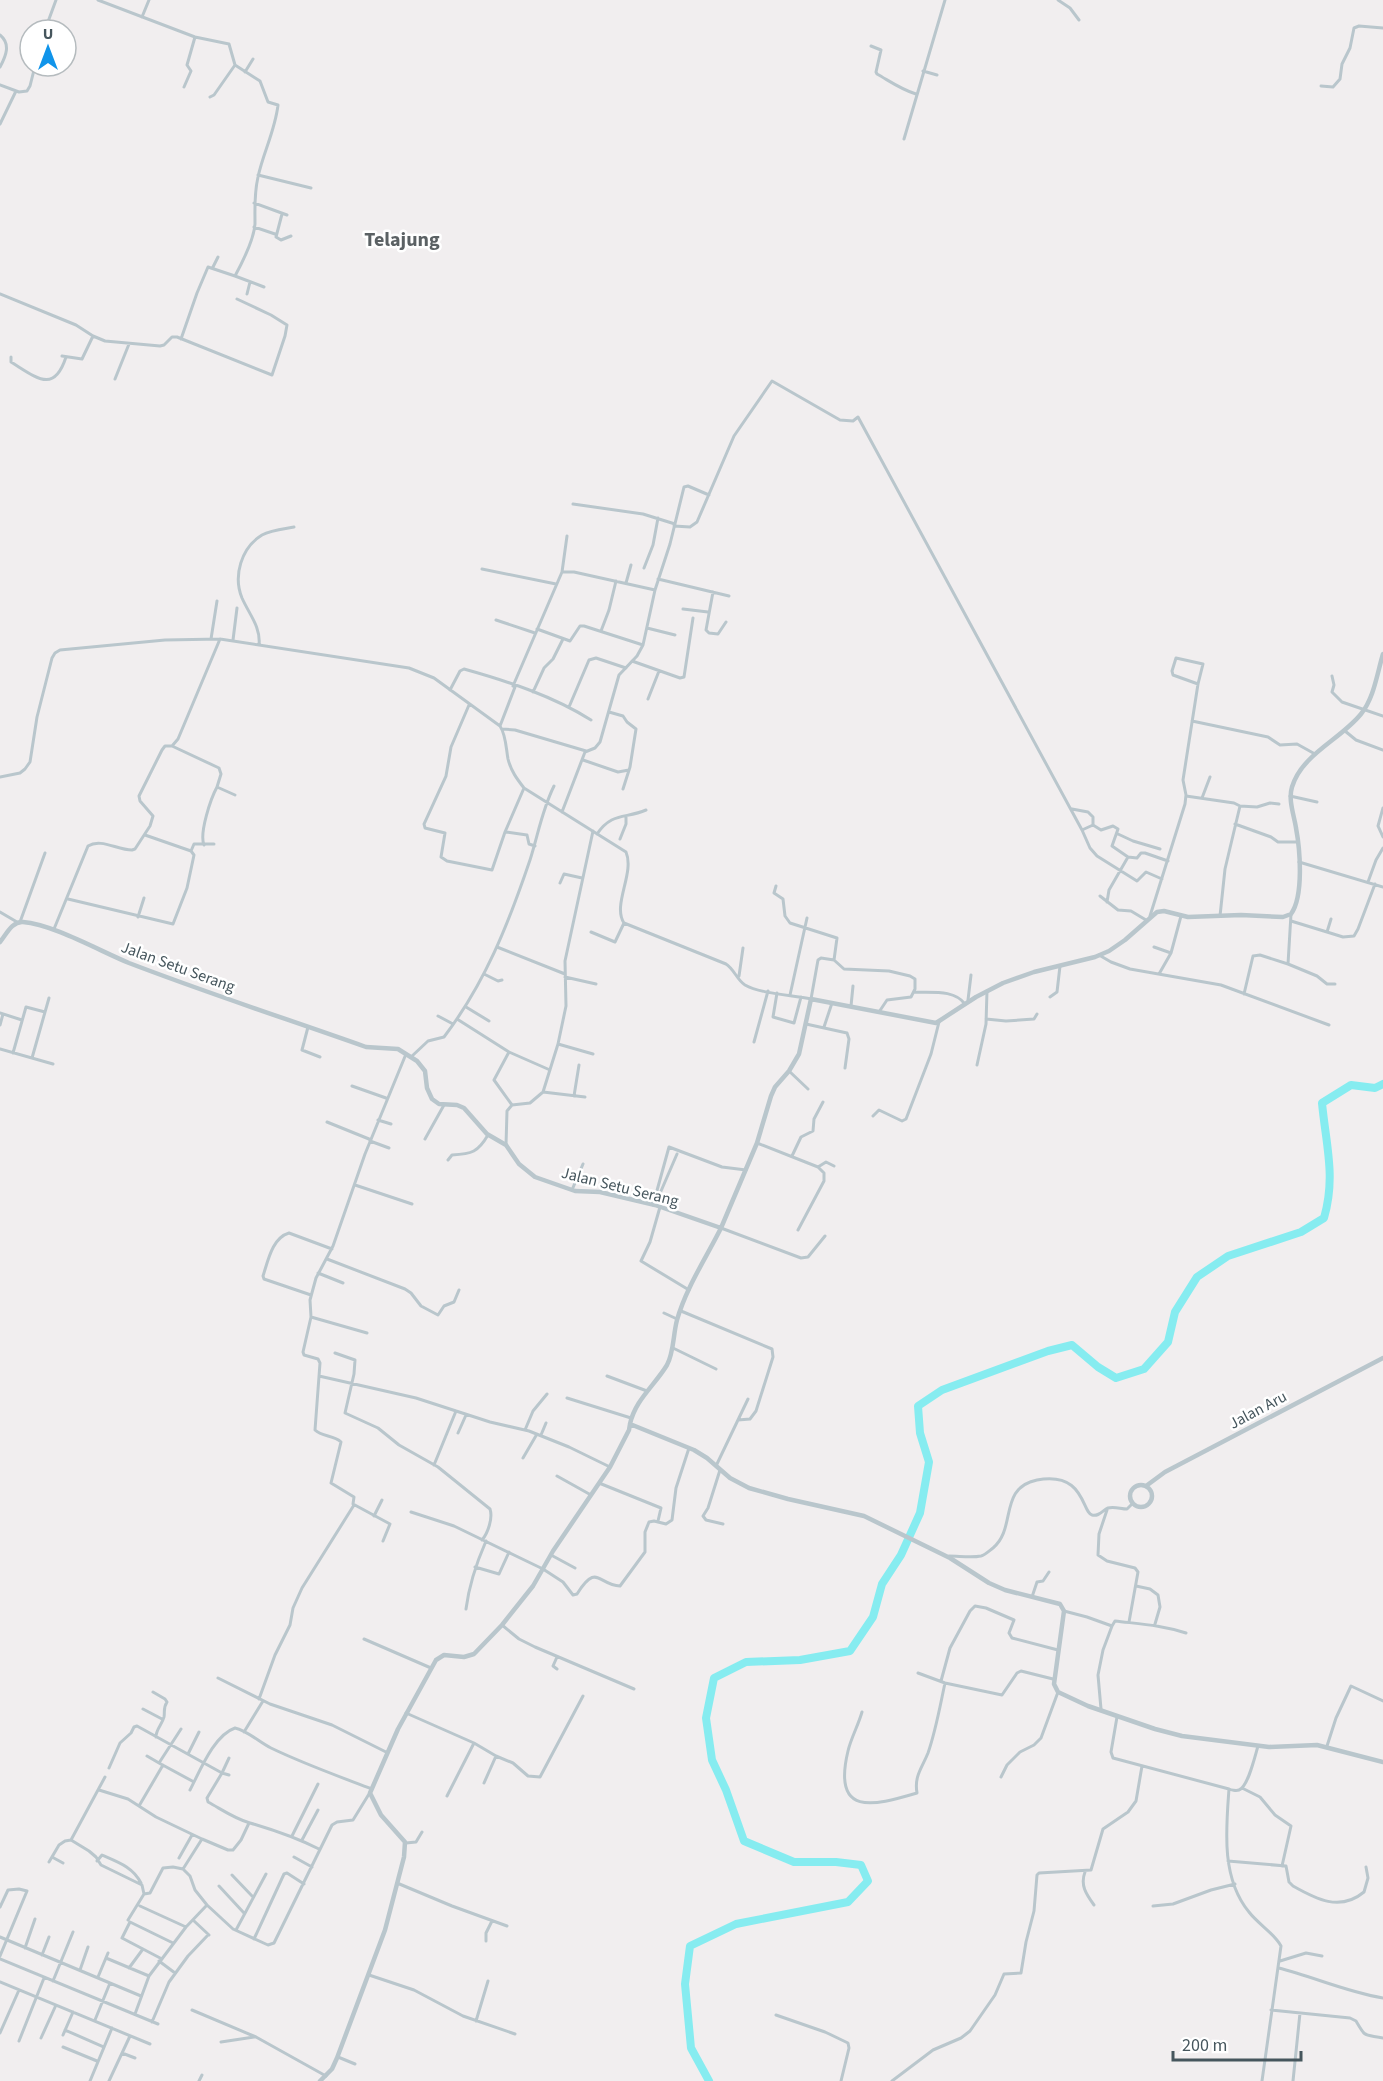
<svg xmlns="http://www.w3.org/2000/svg" width="1383" height="2081" viewBox="0 0 1383 2081" font-family="'Source Sans 3',sans-serif">
	<rect width="100%" height="100%" fill="#f1eeef"/>
	<g fill="none" stroke-linecap="round" stroke-linejoin="round">
		<path stroke="#86ecf0" stroke-width="8" d="M709 2081 691 2048 685 1984 690 1946 736 1924 848 1902 868 1881 861 1865 836 1862H794L744 1841 726 1790 712 1760 706 1718 714 1678 746 1662 800 1660 850 1651 873 1617 882 1584 901 1555 920 1513 929 1462 920 1433 918 1406 942 1390 1048 1351 1072 1345 1098 1367 1116 1378 1144 1369 1168 1342 1175 1312 1197 1277 1228 1256 1301 1232 1324 1218C1336 1177 1326 1145 1322 1103L1351 1085 1375 1088 1383 1084"/>
		<path stroke="#b9c6cc" stroke-width="3" d="M98 0 195 37 229 44 235 65 260 81 268 102 278 105C275 131 263 153 258 177 254 194 255 207 255 224 254 238 242 263 235 276L208 267 197 293 181 339
			M1058 0 1070 8 1079 20
			M142 17 149 0
			M45 30 56 0
			M0 35C11 44 6 56 0 67
			M871 46 881 50 876 72 877 74C891 82 902 90 916 94
			M923 71 937 75
			M245 72 253 59
			M0 85 19 92 27 91 30 86 35 66
			M1321 86 1333 87 1340 79 1342 64 1350 48 1354 28 1359 26 1383 28
			M184 87 191 71 187 65 195 37
			M210 97 214 95 235 65
			M0 124 16 91
			M904 139 945 0
			M258 175 311 188
			M254 203 287 215
			M282 214 276 237 281 240 291 236
			M254 227 275 234
			M213 267 218 257
			M235 276 264 287
			M0 294 76 325 93 336 105 341 160 346 164 345 172 337H177L272 375 285 336 287 325 271 315 237 299
			M247 294 250 282
			M62 356 82 359 93 336
			M11 357V362C37 378 54 394 66 357
			M115 379 129 344
			M573 504 643 514 675 524
			M674 526 690 527 697 522 734 436 772 381 840 420 853 421 858 417 1082 830 1090 848 1097 856 1137 881 1146 872 1162 879
			M644 568 653 545 658 518
			M482 569 556 584
			M562 572 567 536
			M658 579 729 596
			M626 583 631 565
			M713 592 706 630 709 633 718 634 726 622
			M683 609 708 612
			M496 620 535 633
			M647 628 675 635
			M537 629 570 641 580 626H584L643 645
			M601 631 609 610 616 581
			M211 639 217 601
			M233 640 237 608
			M259 645C261 627 249 614 242 598 233 576 241 548 262 535 271 530 283 529 294 527
			M632 661 680 678 684 677 693 618
			M1332 676 1334 685 1332 692 1342 702 1383 716
			M513 686 562 572H574L655 590
			M450 690 460 671 464 669C507 681 553 696 591 720
			M533 692 544 668 553 659 563 639
			M648 699 659 671
			M469 705 451 747 446 776 424 824 425 828 445 833 441 857 447 861 492 870 505 832 524 788
			M569 707 589 660 596 658 626 668
			M609 712 623 716 627 722 636 729 630 767 623 789
			M1192 721 1268 737 1280 745 1297 744 1315 754
			M500 726 515 687
			M502 729 515 730 586 751
			M1345 731 1356 740 1383 750
			M172 746 219 768 221 774 217 787 235 795
			M583 760 618 772 629 770
			M0 777 20 773 25 769 30 762 37 717 52 658 55 653 60 650 165 640 220 639 409 668 434 678 500 726C506 735 506 748 508 759 511 771 517 779 524 788L626 852C635 873 612 905 624 923L726 964C734 969 737 980 745 985 761 994 792 995 811 999L818 960 821 958 834 960 844 969 889 971 910 976 915 979V989L911 997 887 1000 879 1012
			M1186 796 1234 803 1240 806 1225 869 1220 916
			M1290 796 1317 802
			M1202 798 1210 777
			M1240 806 1257 807 1270 803 1279 804
			M1383 808 1378 826 1383 837
			M1072 809 1088 812 1093 817V825L1082 830
			M562 812 585 752 595 748 600 742 619 675 637 656 643 645 655 590 670 544 684 487 688 486 709 495
			M1235 824 1271 837 1278 842H1297
			M1093 825 1101 830 1113 826 1118 829 1112 846 1128 857 1137 858 1141 853H1145L1168 861
			M506 832 527 835 529 844 535 846
			M597 834C612 812 625 819 646 810
			M1118 834 1133 841 1160 849
			M620 839 626 824V816
			M204 845C199 833 211 798 217 787
			M191 851 194 844H214
			M1299 862 1383 887
			M1368 882 1376 860 1383 848
			M560 883 564 874 582 878
			M776 886 774 893 783 899 785 916 790 923 837 938 834 960
			M1100 896 1118 910 1131 911 1146 920
			M68 899 173 924 187 888 194 855 191 851 145 835
			M1107 902 1109 890 1128 857
			M0 912 17 922
			M1150 916 1185 804 1186 795 1183 780 1198 684 1173 675 1172 671 1176 658 1203 664 1198 684
			M138 917 144 898
			M1291 921 1327 932 1331 919
			M20 922 45 853
			M54 929 88 846C101 838 117 850 132 850L135 849 150 826 153 816 140 801 139 796 162 750 165 746H172L178 739 220 639
			M591 932 615 942 624 923
			M1327 932 1343 937 1354 936 1358 929 1375 884
			M497 947 565 974
			M1154 947 1171 953 1181 916
			M1099 955 1111 962 1130 969 1221 985 1329 1025
			M1288 964 1317 976 1327 984H1335
			M484 974 498 981 502 980
			M1159 974 1171 953
			M739 976 743 948
			M565 977 596 984
			M914 992C931 993 954 989 965 1004
			M777 993 773 1017 794 1023 801 997
			M1244 994 1253 956 1260 955 1288 964 1291 914
			M790 995 807 918
			M1050 997 1057 992 1060 966
			M968 1000 971 975
			M851 1006 853 986
			M466 1007 489 1021
			M0 1013 22 1020
			M438 1016 453 1024
			M457 1019 509 1052 550 1070
			M986 1019 1006 1021 1034 1019 1037 1014
			M806 1024 847 1033 849 1039 845 1068
			M0 1025 3 1014
			M308 1027 302 1050 320 1057
			M824 1027 832 1003
			M754 1042 768 991
			M558 1044 593 1054
			M0 1049 53 1064
			M13 1053 26 1007 45 1012
			M411 1057 428 1041 444 1037C485 983 508 925 530 860 538 835 542 810 554 786
			M32 1058 49 998
			M977 1065 986 1024 987 991
			M789 1071 808 1089
			M352 1086 386 1098
			M543 1092 558 1044 566 1006 565 961 593 831
			M574 1096 579 1065
			M512 1105 530 1103 543 1092 585 1097
			M873 1116 879 1110 902 1121 906 1119 931 1054 939 1022
			M378 1120 391 1124
			M327 1122 369 1139
			M425 1139 444 1105
			M370 1141 389 1148
			M757 1143 818 1167 824 1173V1181L798 1230
			M506 1145 507 1111 512 1105 494 1080 509 1052
			M792 1156 801 1137 813 1131 814 1119 823 1102
			M448 1160 452 1155C472 1154 478 1152 488 1135
			M818 1167 826 1162 834 1166
			M355 1185 412 1204
			M572 1190 583 1164
			M653 1205 669 1147 722 1167 746 1170
			M655 1205 677 1154
			M660 1207 650 1242 641 1261 689 1290
			M721 1228 801 1258 808 1257 825 1236
			M327 1259 405 1289 411 1293 421 1306 438 1315 444 1306 454 1302 459 1290
			M318 1273 343 1283
			M311 1295 264 1279 263 1276C268 1261 272 1238 289 1233L332 1249
			M681 1311 772 1349 773 1357 756 1411 750 1419 738 1420
			M664 1313 677 1319
			M311 1317 367 1333
			M673 1348 716 1369
			M335 1353 355 1360 354 1374 345 1413 378 1428 399 1445 438 1467 490 1509C493 1518 488 1533 482 1540
			M319 1376 416 1398 490 1422 529 1431 569 1447 610 1467
			M607 1376 647 1391
			M567 1398 631 1418
			M525 1430 533 1411 547 1394
			M458 1433 466 1415
			M541 1435 546 1423
			M523 1458 537 1434
			M434 1465 456 1411
			M716 1466 748 1399
			M720 1470 708 1508 703 1516 706 1520 723 1524
			M557 1476 591 1495
			M599 1483 661 1508 658 1521
			M1107 1510 1099 1534 1098 1555 1107 1561 1135 1568 1138 1572 1129 1622
			M411 1512 454 1526 543 1569 563 1582 573 1595 577 1594C597 1562 598 1585 620 1586L645 1552V1532L649 1522 654 1521 666 1524 672 1520 676 1488 689 1448
			M374 1516 382 1500
			M383 1541 390 1524 353 1504 354 1497 331 1483 341 1442C334 1435 322 1437 315 1430L320 1363 318 1359 304 1355 303 1352 311 1317 310 1300 316 1278 333 1246 365 1154 406 1054
			M551 1555 575 1568
			M949 1556C959 1556 972 1558 981 1556 985 1555 989 1551 993 1548 1017 1528 998 1488 1037 1480 1085 1471 1082 1513 1092 1515 1099 1517 1103 1510 1108 1508 1114 1506 1121 1509 1127 1509L1133 1503
			M475 1567 499 1574 509 1552
			M1136 1586 1150 1589 1158 1595 1160 1607 1155 1624
			M1032 1597 1037 1582 1043 1581 1049 1572
			M466 1609C469 1585 476 1564 486 1541
			M1064 1611 1087 1617 1112 1626 1115 1621C1140 1624 1162 1625 1186 1633
			M502 1625 519 1639 535 1647 634 1689
			M364 1639 431 1668
			M557 1657 553 1666 557 1669
			M918 1673 945 1683 1002 1695 1017 1673 1021 1671 1053 1679
			M218 1678 270 1704 332 1725 386 1752
			M941 1681 950 1648 970 1611 975 1606 986 1608 1014 1620 1009 1633 1012 1638 1058 1650
			M153 1692 165 1699 167 1702C163 1708 165 1711 164 1717 162 1725 156 1729 156 1737
			M259 1699 275 1655 290 1625 293 1608 302 1588 354 1505
			M143 1709 162 1719
			M1101 1709 1098 1675 1103 1650 1112 1626
			M862 1712C858 1726 851 1738 848 1751 832 1817 873 1806 917 1793 914 1776 922 1768 928 1753 936 1730 940 1706 945 1683
			M406 1713 474 1743 496 1756 484 1783
			M1117 1717 1111 1752 1113 1758 1229 1789
			M181 1729 159 1763 194 1782
			M244 1732 263 1701
			M1258 1746C1255 1756 1248 1787 1239 1790 1236 1791 1231 1790 1229 1789 1226 1829 1221 1878 1249 1912 1258 1924 1274 1933 1281 1946L1262 2081
			M1327 1746 1336 1718 1351 1686 1383 1701
			M188 1754 199 1732
			M147 1756 159 1763
			M496 1756 513 1763 528 1776 540 1777 583 1696
			M109 1768 120 1743 131 1733 134 1727 137 1726 222 1773 207 1798 208 1802C221 1809 235 1819 250 1823 274 1830 297 1838 319 1849
			M229 1775 222 1773 229 1758
			M1001 1777 1007 1765 1020 1752 1034 1745 1041 1738 1058 1692
			M1242 1788 1260 1797 1275 1815 1291 1826 1282 1866
			M99 1790 128 1799 156 1817 202 1839 228 1850H233L241 1840 249 1823
			M190 1790C200 1771 214 1735 235 1728 248 1731 259 1742 271 1748 304 1764 338 1776 372 1789
			M447 1796 474 1743
			M139 1806 163 1765
			M292 1836 318 1784
			M71 1840 105 1777
			M302 1840 318 1810
			M406 1843 416 1842 422 1832
			M52 1857 63 1863
			M294 1857 312 1867
			M179 1858 192 1835
			M97 1861 102 1855C118 1862 133 1867 141 1883
			M1228 1861 1286 1866 1289 1882 1293 1886C1316 1899 1340 1912 1364 1892L1368 1878 1366 1867
			M49 1862 59 1845 65 1841 71 1840 89 1851 96 1857 101 1865 142 1885 144 1894 128 1920
			M183 1869 190 1876 195 1890 207 1905
			M1085 1872C1080 1885 1086 1894 1094 1905
			M232 1875 253 1897
			M397 1883 452 1906 507 1926
			M219 1886 244 1913
			M144 1894 150 1893 163 1868 173 1867 183 1869 202 1839
			M140 1906 186 1927
			M1153 1906 1173 1904 1211 1890 1235 1884
			M0 1907 8 1890 19 1889 27 1891 0 1956
			M193 1920 209 1935
			M236 1930 266 1874
			M0 1937 141 1996
			M254 1939 284 1874 287 1873 304 1884
			M486 1941V1933L492 1921
			M25 1948 35 1919
			M42 1955 49 1937
			M106 1958 149 1976
			M0 1959 158 2024
			M162 1959 122 1938 130 1922 173 1943
			M159 1961 175 1973
			M1280 1961 1306 1953 1322 1956
			M129 1968 143 1949
			M1279 1968C1314 1977 1347 1992 1383 1998
			M80 1970 88 1947
			M369 1975 414 1990 463 2016 515 2034
			M98 1977 108 1953
			M53 1981 73 1932
			M0 1982 150 2044
			M192 2010 256 2037 326 2076
			M1271 2010 1350 2018 1356 2021C1366 2038 1363 2034 1383 2038
			M135 2014 149 1976 186 1927 207 1905 233 1929 268 1945 274 1943 332 1825 337 1822 353 1820 369 1794
			M776 2015 825 2032 848 2043 849 2048 841 2081
			M95 2020 110 1983
			M476 2021 488 1981
			M152 2022 169 1982 188 1956 208 1935
			M65 2030 104 2047
			M0 2033 19 1990
			M63 2035 73 2012
			M41 2038 56 2005
			M19 2041 44 1978
			M221 2042 254 2037
			M63 2047 97 2061
			M122 2053 135 2058
			M338 2057 355 2064
			M90 2081 112 2028
			M109 2081 130 2036
			M199 2081 202 2075
			M892 2081 933 2050 961 2038 970 2031 995 1995 1004 1974 1021 1973 1026 1942 1034 1911 1037 1875 1039 1873 1091 1870 1103 1829 1128 1812 1136 1801 1142 1766
			M1293 2081 1300 2013"/>
		<path stroke="#b9c6cc" stroke-width="4.5" d="M0 942C6 935 12 921 23 922 52 924 100 951 129 963 207 993 287 1019 366 1047L398 1049 417 1061 425 1071 427 1088 432 1099 439 1104 457 1105 464 1108 487 1134 506 1145 519 1164 535 1177 575 1191 600 1192 655 1205 721 1228C706 1258 686 1288 677 1320 673 1335 674 1352 667 1365 655 1385 635 1400 630 1424L694 1450 707 1458 730 1478 749 1488 788 1499 864 1516 950 1558 989 1583 1005 1590 1060 1604 1064 1611 1054 1684 1058 1692 1088 1706 1155 1729 1182 1736 1269 1747 1317 1745 1383 1762
			M721 1228 757 1143 771 1096 775 1087 789 1071 799 1054 811 999 936 1023 976 997 1003 983 1034 972 1095 957 1109 951 1125 940 1157 912 1164 911 1188 917 1241 915 1283 917 1291 914C1304 896 1300 849 1296 828 1294 815 1288 800 1292 787 1302 754 1340 740 1361 714 1374 698 1377 674 1383 654
			M1130 1496a11 11 0 1 1 22 0a11 11 0 1 1-22 0Z
			M1146 1486 1165 1472 1383 1358
			M320 2081 332 2069 337 2058 385 1930 404 1857 405 1842 381 1815 370 1793 398 1729 436 1660 444 1655 464 1657 474 1654 502 1625 533 1586 553 1551 610 1467 629 1430 630 1424"/>
	</g>
	<g text-anchor="middle" dominant-baseline="central" stroke-width="5" stroke-linejoin="round" paint-order="stroke">
		<g font-size="16" fill="#46565d" stroke="#fff">
			<text transform="translate(178 967) rotate(20)">Jalan Setu Serang</text>
			<text transform="translate(620 1187) rotate(14)">Jalan Setu Serang</text>
			<text transform="translate(1258 1410) rotate(-28)">Jalan Aru</text>
		</g>
		<g font-size="20" font-weight="bold" fill="#5b6164" stroke="#fff">
			<text x="402" y="240">Telajung</text>
		</g>
	</g>
	<g transform="translate(48 48)"><circle r="28" fill="#ffffff" stroke="#b5bbbe" stroke-width="1.5"/>
	<path d="M0-4.5L10 22L0 15L-10 22Z" fill="#1094ea"/>
	<text y="-9" font-size="16" font-weight="bold" text-anchor="middle" fill="#46565d">U</text>
	</g>
	<path d="M1173 2051v9h128v-9" fill="none" stroke="#46565d" stroke-width="3"/>
	<text x="1182" y="2051" font-size="18" fill="#46565d" stroke="#ffffff" stroke-width="4.5" paint-order="stroke">200 m</text>
</svg>
